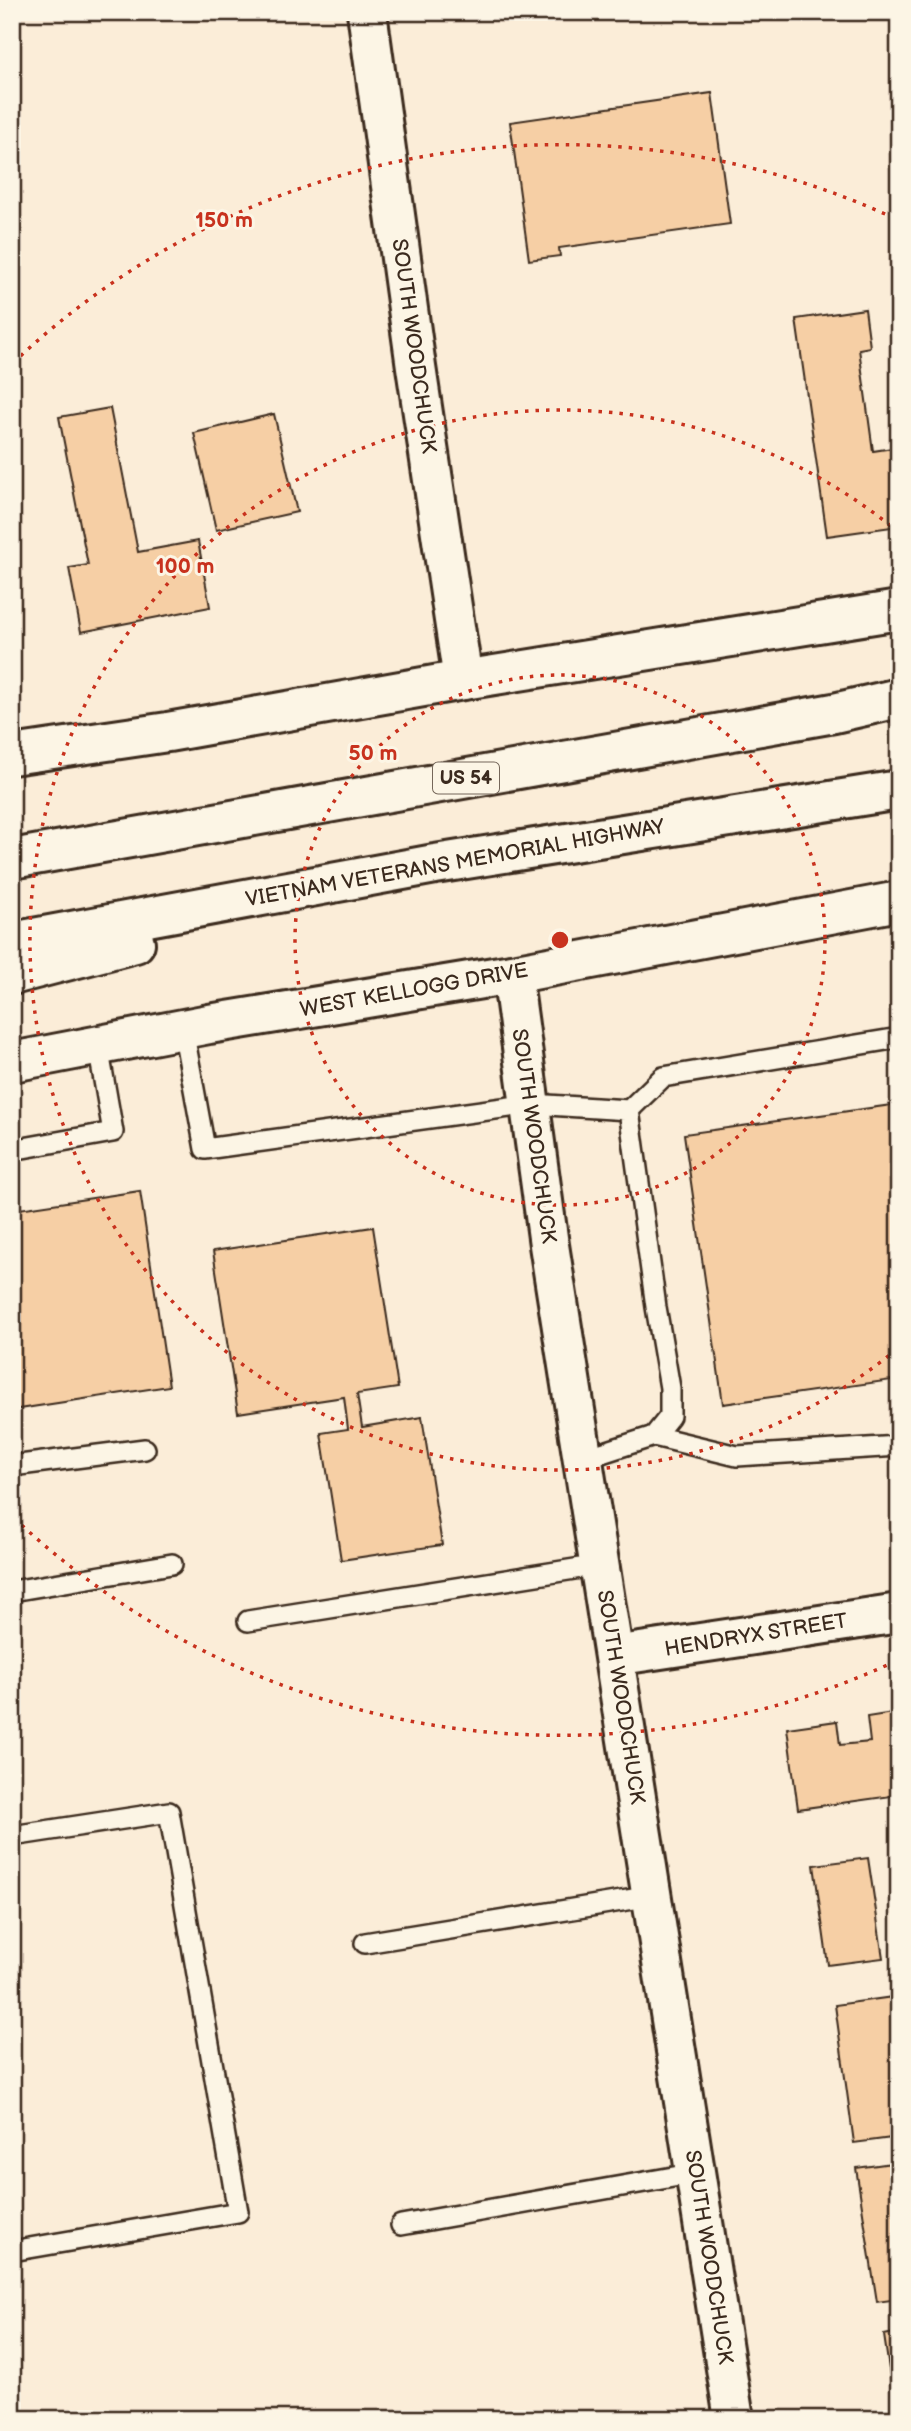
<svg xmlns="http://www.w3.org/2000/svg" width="911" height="2431" viewBox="0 0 911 2431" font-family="'Balsamiq Sans',sans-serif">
	<rect width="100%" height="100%" fill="#fbedd8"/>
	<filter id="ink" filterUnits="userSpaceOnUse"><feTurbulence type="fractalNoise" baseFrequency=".0143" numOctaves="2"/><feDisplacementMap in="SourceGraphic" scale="14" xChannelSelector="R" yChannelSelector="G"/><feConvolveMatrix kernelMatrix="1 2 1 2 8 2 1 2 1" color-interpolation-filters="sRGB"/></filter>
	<g filter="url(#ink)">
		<path fill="#f6cfa5" stroke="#3b2a1e" stroke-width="2" d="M712 93 730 224 559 248 560 256 529 260 510 122Z
			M865 309 870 347 859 349 873 451 899 447V526L827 536 796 319Z
			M110 408 138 552 198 541 210 607 81 632 69 568 88 565 59 417Z
			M274 414 297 512 216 530 194 433Z
			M899 1104V1379L723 1404 684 1134Z
			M140 1191 169 1386 12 1410V1210Z
			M373 1227 398 1388 357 1394 362 1427 422 1417 442 1545 341 1560 321 1433 348 1429 344 1397 238 1413 213 1251Z
			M899 1712V1795L798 1809 787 1728 837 1721 840 1745 870 1742 867 1717Z
			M868 1858 883 1958 828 1965 814 1865Z
			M893 1997 899 2036V2137L854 2143 835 2005Z
			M899 2162V2299L877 2302 856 2168Z
			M899 2332V2396L893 2397 884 2335Z"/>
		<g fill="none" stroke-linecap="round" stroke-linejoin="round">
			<g stroke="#3b2a1e" stroke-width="24">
				<path id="lane" d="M183 1029 205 1149 531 1104 629 1110 656 1307 670 1388V1416L654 1436 583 1459
					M629 1110 663 1077 899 1038
					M12 1150 113 1132 98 1046
					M654 1436 737 1456 899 1446
					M12 1466 145 1449
					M12 1591 172 1564
					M248 1621 600 1565
					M12 1836 169 1812 238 2212 12 2251
					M365 1943 652 1896
					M401 2225 696 2173"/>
			</g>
			<g stroke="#3b2a1e" stroke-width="44">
				<path id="street" d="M367 12 416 367 463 680
					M512 974 549 1245 734 2419
					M614 1656 899 1613"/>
			</g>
			<g stroke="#3b2a1e" stroke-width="44">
				<path id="secondary" d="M12 755 168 732 463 680 899 610
					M12 1062 209 1024 512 974 899 901"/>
			</g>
			<g stroke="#3b2a1e" stroke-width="44">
				<path id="highway" d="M12 859 834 713 899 698
					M12 942 435 864 899 790
					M12 975 135 943"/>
			</g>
			<use href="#lane" stroke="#fcf5e5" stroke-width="19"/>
			<use href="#street" stroke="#fcf5e5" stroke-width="38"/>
			<use href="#secondary" stroke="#fcf5e5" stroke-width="38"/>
			<use href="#highway" stroke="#fcf5e5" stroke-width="38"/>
		</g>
	</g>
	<g fill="none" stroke="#c8321e" stroke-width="3.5" stroke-dasharray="3.5 7">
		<circle cx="560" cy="940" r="265"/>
		<path d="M897 1349A530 530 0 1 1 897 531"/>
		<path d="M896 1661A795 795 0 0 1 13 1517M13 363A795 795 0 0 1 896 219"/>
	</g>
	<g text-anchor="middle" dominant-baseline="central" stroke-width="6" stroke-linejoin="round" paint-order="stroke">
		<rect fill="#fcf5e5" stroke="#75675a" stroke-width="2" x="433" y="762.5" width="66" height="31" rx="5"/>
		<g font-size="19" font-weight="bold" fill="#3b2a1e">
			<text x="466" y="778">US 54</text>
		</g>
		<g font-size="21" fill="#3b2a1e" stroke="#fcf5e5">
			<text transform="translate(414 346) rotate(82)">SOUTH WOODCHUCK</text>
			<text transform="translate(455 863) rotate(-10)">VIETNAM VETERANS MEMORIAL HIGHWAY</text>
			<text transform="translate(414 990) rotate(-10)">WEST KELLOGG DRIVE</text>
			<text transform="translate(534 1136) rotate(82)">SOUTH WOODCHUCK</text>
			<text transform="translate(756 1635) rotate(-9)">HENDRYX STREET</text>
			<text transform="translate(621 1697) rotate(81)">SOUTH WOODCHUCK</text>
			<text transform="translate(709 2257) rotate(81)">SOUTH WOODCHUCK</text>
		</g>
	</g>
	<circle cx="560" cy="940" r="10" fill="#c8321e" stroke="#fcf5e5" stroke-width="3.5"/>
	<g font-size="21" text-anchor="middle" font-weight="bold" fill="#c8321e" stroke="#fcf5e5" stroke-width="6" stroke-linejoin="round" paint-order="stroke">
		<text x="224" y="227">150 m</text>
		<text x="185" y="573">100 m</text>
		<text x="373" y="760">50 m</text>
	</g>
	<rect width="911" height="2431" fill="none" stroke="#fcf5e5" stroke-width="42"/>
	<rect x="21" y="21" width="869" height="2389" fill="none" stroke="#3b2a1e" stroke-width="2.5" filter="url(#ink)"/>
</svg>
